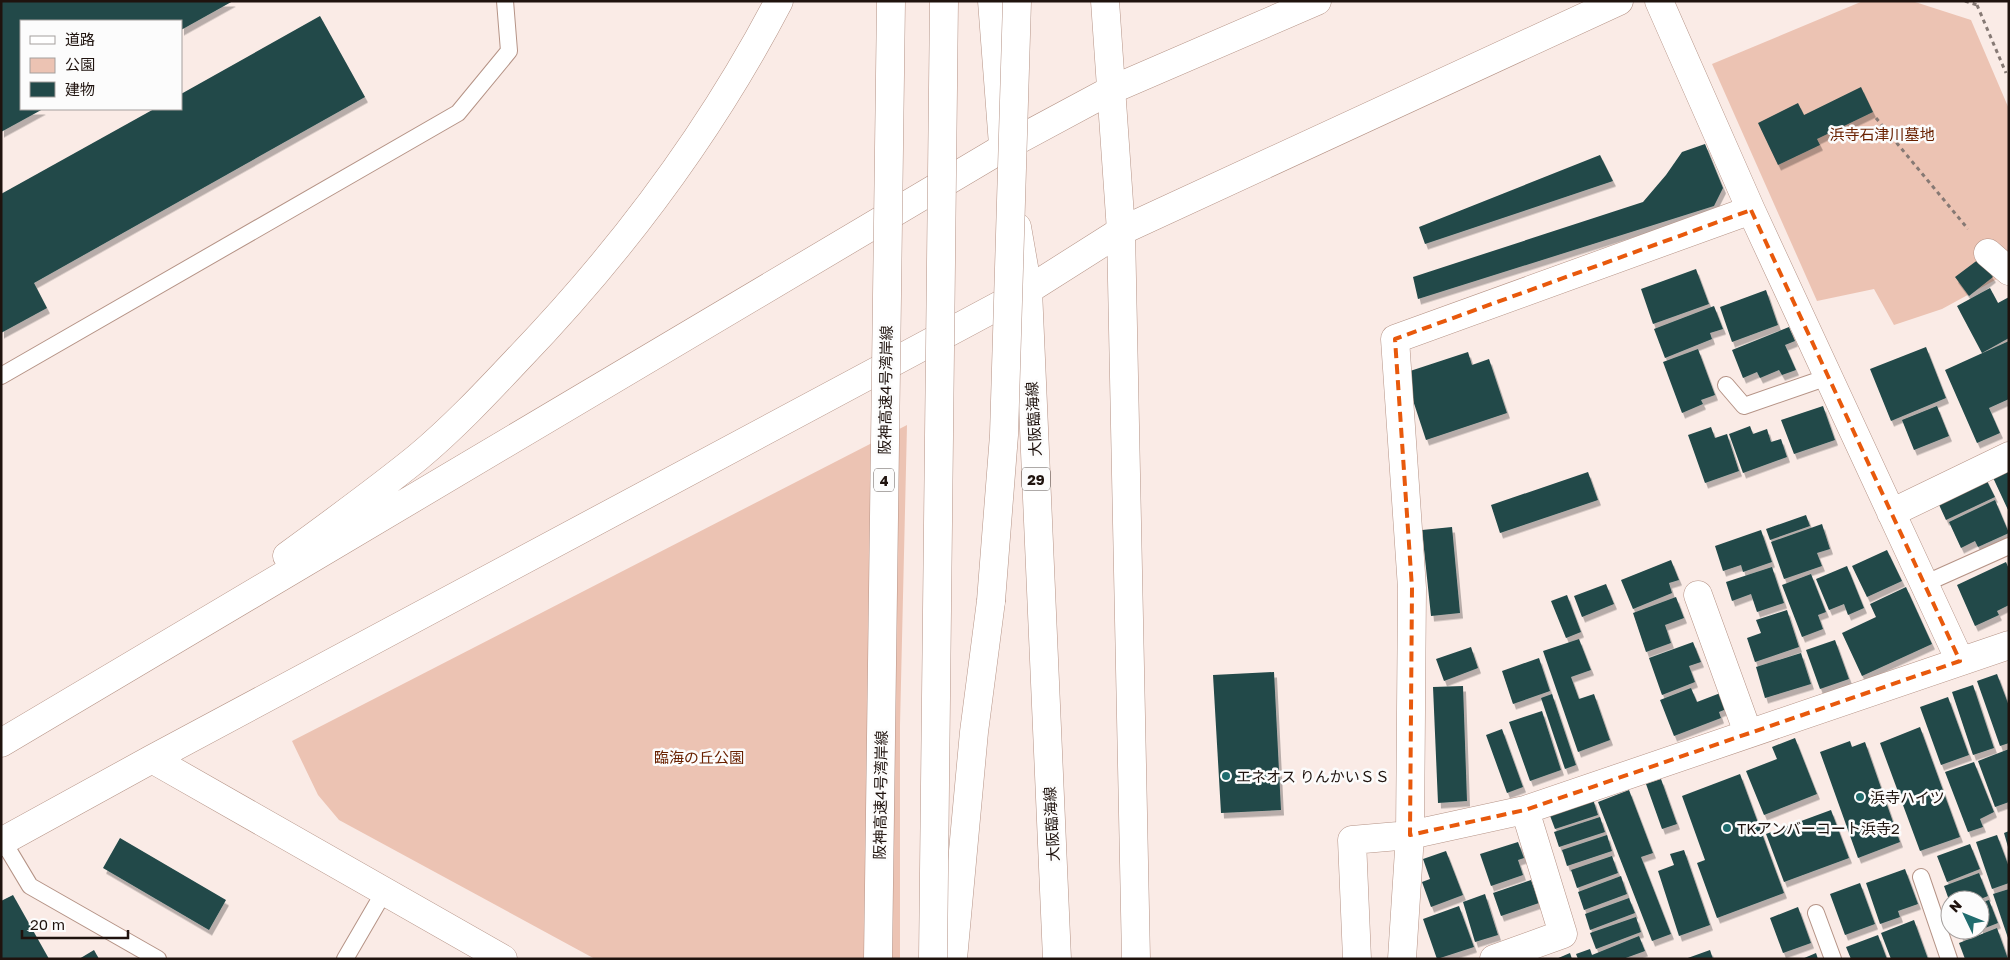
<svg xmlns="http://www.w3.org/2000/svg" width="2010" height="960" viewBox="0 0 2010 960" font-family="'Golos Text','Noto Sans JP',sans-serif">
	<defs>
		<filter id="shadow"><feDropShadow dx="3" dy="5.5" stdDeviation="0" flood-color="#0004"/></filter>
	</defs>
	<rect width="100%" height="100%" fill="#faebe6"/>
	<path fill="#ecc3b3" d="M1863 1H1912L1971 20 2009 109V282L1997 279 1942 309 1894 325 1874 289 1817 301 1712 64Z
		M907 425 900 725V959H595L339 820 318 795 292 741Z"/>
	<path fill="#214949" filter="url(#shadow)" d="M1 1H233L181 30V21H21V109H43L1 132Z
		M320 16 365 97 34 283 47 308 1 333V194L154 109H181V94Z
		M1861 87 1873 112 1817 139 1820 145 1778 165 1758 123 1798 103 1804 115Z
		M1705 144 1723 188 1714 206 1418 299 1413 277 1643 202 1666 175 1682 152Z
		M1600 155 1613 181 1425 244 1419 227Z
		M1979 259 1993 277 1969 296 1955 277Z
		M1696 269 1709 304 1653 324 1641 289Z
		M1990 288 1998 303 2009 297V338L1982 353 1957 306Z
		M1766 290 1778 325 1732 342 1720 307Z
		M1714 306 1723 329 1710 333 1712 339 1665 358 1654 329Z
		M1789 327 1795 341 1785 345 1796 370 1782 375 1779 370 1760 378 1757 372 1743 378 1732 350Z
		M2009 341V399L1989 408 2000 433 1977 443 1945 370Z
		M1926 347 1946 398 1891 421 1870 369Z
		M1698 349 1715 395 1701 400 1703 404 1682 413 1663 362Z
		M1468 352 1472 365 1489 359 1507 413 1426 440 1404 373Z
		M1823 406 1835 440 1794 454 1781 420Z
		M1937 406 1949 436 1914 450 1902 420Z
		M1750 426 1753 434 1767 429 1771 442 1781 439 1787 457 1743 473 1729 434Z
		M1711 427 1715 438 1727 434 1739 471 1705 483 1688 435Z
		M2009 460V512L1989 469Z
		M1588 472 1598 500 1500 533 1491 505Z
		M1983 473 1995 497 1946 520 1935 496Z
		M1995 500 2009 533 1978 547 1975 541 1961 548 1949 522Z
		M1806 515 1810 526 1770 540 1766 529Z
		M1822 524 1830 549 1817 553 1822 566 1784 579 1771 542Z
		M1452 527 1460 613 1431 616 1422 530Z
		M1761 530 1772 562 1743 572 1741 565 1723 571 1715 546Z
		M1887 550 1902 581 1867 597 1852 566Z
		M1671 560 1679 580 1669 583 1672 593 1633 609 1621 580Z
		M2006 562 2009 569V605L1997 611 1999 615 1975 626 1957 585Z
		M1847 566 1864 608 1848 615 1844 604 1829 610 1816 579Z
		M1772 567 1784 603 1757 612 1751 594 1732 601 1726 582Z
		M1811 574 1826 612 1818 615 1823 629 1802 637 1782 585Z
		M1606 584 1614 604 1582 617 1574 596Z
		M1906 587 1932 644 1862 676 1842 633 1876 617 1870 604Z
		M1567 595 1581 632 1566 638 1551 601Z
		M1676 597 1684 618 1665 625 1671 643 1646 652 1633 613Z
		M1787 610 1799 647 1755 662 1747 638 1761 633 1756 620Z
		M1579 639 1591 670 1571 677 1579 699 1594 694 1610 740 1578 752 1543 651Z
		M1835 640 1849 679 1820 689 1806 650Z
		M1693 642 1701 662 1689 666 1695 682 1662 695 1649 658Z
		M1471 647 1478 668 1444 681 1436 659Z
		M1801 653 1811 684 1765 698 1756 667Z
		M1539 658 1550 691 1513 704 1502 671Z
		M1274 672 1281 810 1221 813 1213 675Z
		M1997 674 2009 706V743L2000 746 1977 681Z
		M1973 685 1994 748 1973 755 1952 692Z
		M1463 686 1467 801 1438 803 1433 687Z
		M1691 688 1697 702 1723 692 1729 708 1719 712 1721 718 1674 736 1660 700Z
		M1552 694 1576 765 1565 769 1541 698Z
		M1948 697 1969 755 1941 765 1920 707Z
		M1542 711 1561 770 1530 781 1509 722Z
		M1920 727 1960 837 1920 851 1880 743Z
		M1502 729 1523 787 1507 793 1486 735Z
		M1795 738 1817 794 1764 815 1746 771 1777 759 1772 747Z
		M1850 741 1852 747 1865 742 1900 842 1858 858 1820 752Z
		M2009 749V802L1995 807 1978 761Z
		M1974 762 1994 812 1980 819 1983 827 1968 832 1945 772Z
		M1740 774 1784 893 1717 918 1697 863 1705 860 1682 796Z
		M1661 779 1677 824 1662 829 1646 784Z
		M1629 790 1653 853 1641 857 1671 934 1652 941 1598 802Z
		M1593 799 1598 815 1555 829 1549 813Z
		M1831 810 1849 858 1784 882 1766 834Z
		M1600 817 1605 832 1559 847 1554 832Z
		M2009 831V847H2008L2004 833Z
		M1607 835 1612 851 1567 866 1562 850Z
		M1997 835 2009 867V883L1992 889 1976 842Z
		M120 838 226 900 209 930 103 868Z
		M1518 842 1524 858 1518 860 1523 875 1491 886 1480 854Z
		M1970 844 1980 869 1947 882 1937 856Z
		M1684 850 1710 925 1679 936 1658 871 1674 865 1670 854Z
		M1446 851 1463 895 1431 907 1422 882 1430 879 1423 859Z
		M1612 856 1618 873 1577 888 1571 870Z
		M1905 869 1918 904 1898 911 1900 917 1880 924 1866 883Z
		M1979 873 1988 896 1978 900H1949L1944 886Z
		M1621 876 1627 894 1584 910 1578 892Z
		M1531 880 1539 903 1501 916 1493 893Z
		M1860 883 1875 924 1845 935 1830 894Z
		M2009 889V938H2008L1993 894Z
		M1485 894 1498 935 1475 942 1463 902Z
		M13 895 49 959H1V901Z
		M1629 898 1635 913 1590 930 1585 914Z
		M1989 900 1998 923 1980 930V903Z
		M1459 906 1474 947 1437 959 1423 919Z
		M1798 907 1811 943 1783 953 1770 918Z
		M1636 917 1641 932 1596 949 1590 933Z
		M1914 920 1928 959H1891L1881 933Z
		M1997 928 2008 959H1965L1959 943Z
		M1958 930H1980L1961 937Z
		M1878 935 1887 959H1851L1846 947Z
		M1639 936 1645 951 1623 959H1578L1576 954 1590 949 1592 955Z
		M94 950 99 959H79Z
		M1710 950 1713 959H1685Z
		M1570 953 1572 959H1556Z
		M1816 953 1818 959H1802Z"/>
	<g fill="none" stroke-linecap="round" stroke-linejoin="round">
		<g stroke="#b59386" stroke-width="18">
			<path id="lane" d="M1 376 458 113 509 51 505 1
				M1726 385 1744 406 1828 377
				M1924 584 2009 546
				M3 841 30 886 158 959
				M1921 877 1949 959
				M1816 913 1833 959
				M345 959 384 892"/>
		</g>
		<g stroke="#b59386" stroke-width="29">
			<path id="street" d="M1659 1 1751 210 1960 661
				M1988 253 2009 271
				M1891 513 2009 456
				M1698 595 1748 733
				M1357 959 1352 840 1410 835 1525 810 2009 645
				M1402 959 1410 835 1412 588 1395 339 1751 210
				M1494 959 1563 934 1525 810"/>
		</g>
		<g stroke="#b59386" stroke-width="29">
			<path id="secondary" d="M287 556C331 524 375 492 417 458 453 428 485 394 517 360 620 253 710 133 779 1
				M1 743 1003 148 1111 90 1317 1
				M152 759 503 959
				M1 842 152 759 1028 290 1121 231 1619 1"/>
		</g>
		<g stroke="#b59386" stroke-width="29">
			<path id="primary" d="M992 1 1003 145
				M1105 1 1121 231 1136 959
				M1017 227 1028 290 1057 959"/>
		</g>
		<g stroke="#b59386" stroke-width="29">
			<path id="highway" d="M953 959 974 732 991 601"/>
		</g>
		<path stroke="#867974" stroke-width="3" stroke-dasharray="4 4" stroke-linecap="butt" d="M1965 1 1977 5
			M1977 5 2006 73
			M1876 118 1968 229"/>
		<use href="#lane" stroke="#fff" stroke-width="16"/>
		<use href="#street" stroke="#fff" stroke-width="28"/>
		<use href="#secondary" stroke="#fff" stroke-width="28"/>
		<use href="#primary" stroke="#fff" stroke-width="28"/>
		<use href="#highway" stroke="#fff" stroke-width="28"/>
		<g stroke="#b59386" stroke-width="29" stroke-linecap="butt">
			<path id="highway-bridge" d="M991 601 1004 435 1017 1
				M878 959 891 1
				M933 959 944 1"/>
		</g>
		<use href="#highway-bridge" stroke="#fff" stroke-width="28"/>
	</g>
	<path fill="none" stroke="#e8590c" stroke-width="4" stroke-dasharray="10 6" stroke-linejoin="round" d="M1751 210 1960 661 1525 810 1410 835 1412 588 1395 339Z"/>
	<g fill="#206c6e" stroke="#fcfcfc" stroke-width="2">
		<circle cx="1226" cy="776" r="5"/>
		<circle cx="1860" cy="797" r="5"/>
		<circle cx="1727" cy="828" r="5"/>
	</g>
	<g text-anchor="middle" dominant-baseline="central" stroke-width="5" stroke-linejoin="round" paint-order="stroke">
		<g fill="#fcfcfc" stroke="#615955" stroke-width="1">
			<rect x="1022" y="467.5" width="28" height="23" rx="4"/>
			<rect x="874" y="468.5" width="20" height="23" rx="4"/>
		</g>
		<g font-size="14" font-weight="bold" fill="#1f130e">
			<text x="1036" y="479">29</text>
			<text x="884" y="480">4</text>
		</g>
		<g font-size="15" fill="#692100" stroke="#fcfcfc">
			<text x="1882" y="134">浜寺石津川墓地</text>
			<text x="699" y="757">臨海の丘公園</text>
		</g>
		<g font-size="15" fill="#1f130e" stroke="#fcfcfc">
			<text transform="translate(885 390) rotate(-89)">阪神高速4号湾岸線</text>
			<text transform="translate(1033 419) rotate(-93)">大阪臨海線</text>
			<text transform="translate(880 795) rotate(-89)">阪神高速4号湾岸線</text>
			<text transform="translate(1051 824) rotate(-93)">大阪臨海線</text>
		</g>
		<g font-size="15" fill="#1f130e" stroke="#fcfcfc" text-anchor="start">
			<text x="1236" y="776">エネオス りんかいＳＳ</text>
			<text x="1870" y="797">浜寺ハイツ</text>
			<text x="1737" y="828">TKアンバーコート浜寺2</text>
		</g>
	</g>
	<rect width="2010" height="960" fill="none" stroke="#1f130e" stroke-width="5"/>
	<rect x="20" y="20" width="162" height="90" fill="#fcfcfc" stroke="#a49f9d"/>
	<rect x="30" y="36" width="25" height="8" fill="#ffffff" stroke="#a49f9d"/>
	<text x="65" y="45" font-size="15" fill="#1f130e">道路</text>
	<rect x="30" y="58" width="25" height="15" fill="#ecc3b3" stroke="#a49f9d"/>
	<text x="65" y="70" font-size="15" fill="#1f130e">公園</text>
	<rect x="30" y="82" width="25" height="15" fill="#214949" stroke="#a49f9d"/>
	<text x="65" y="95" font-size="15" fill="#1f130e">建物</text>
	<g transform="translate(1965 915) rotate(313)"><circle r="24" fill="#fcfcfc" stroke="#a49f9d"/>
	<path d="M0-4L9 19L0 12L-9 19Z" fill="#206c6e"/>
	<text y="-8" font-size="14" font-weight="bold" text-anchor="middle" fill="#1f130e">N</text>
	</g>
	<path d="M22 930v8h106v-8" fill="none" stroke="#1f130e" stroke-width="2.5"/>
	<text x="30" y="930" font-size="15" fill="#1f130e" stroke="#fcfcfc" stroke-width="4" paint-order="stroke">20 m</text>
</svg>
